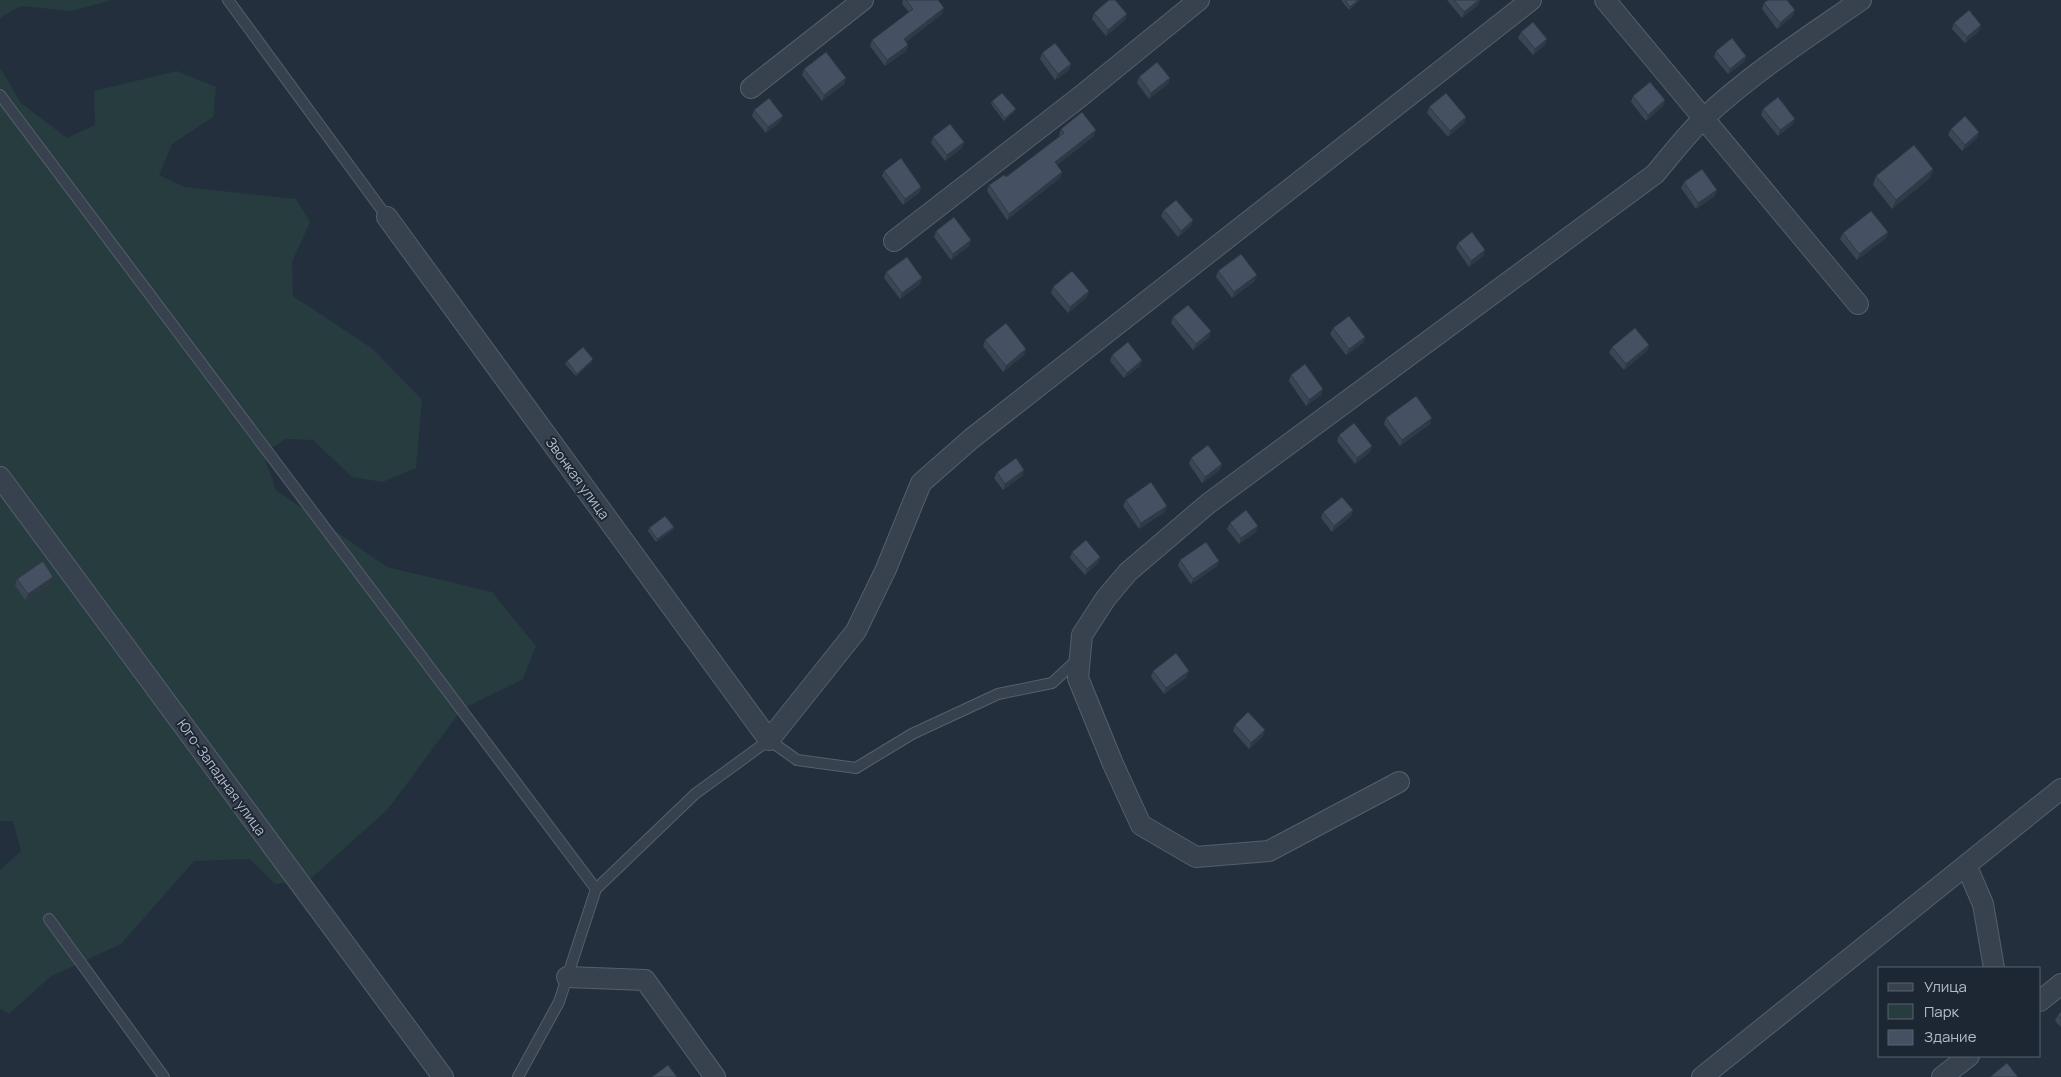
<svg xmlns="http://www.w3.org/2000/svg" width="2061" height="1077" viewBox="0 0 2061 1077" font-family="Manrope,sans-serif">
	<rect width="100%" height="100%" fill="#242f3e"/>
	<path fill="#263c3f" d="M0 0H112L71 11 21 6 0 18Z
		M0 68 21 103 67 138 95 125 94 91 177 71 216 87 213 117 172 144 159 175 184 187 296 199 310 222 292 262 293 296 373 349 422 400 416 468 383 482 352 477 313 440 286 439 263 453 276 490 387 567 492 592 536 646 523 679 462 709 388 809 308 881 275 884 250 859 194 861 121 944 50 977 9 1014 0 1009V870L21 851 13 821H0Z"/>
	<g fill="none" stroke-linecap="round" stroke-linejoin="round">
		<g stroke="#565f6c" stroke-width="12">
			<path id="service" d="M228 0 387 217
				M0 95 596 889
				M49 919 164 1077
				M518 1077 559 1002 596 889 695 794 769 740 797 760 856 768 912 734 998 694 1052 683 1079 658"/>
		</g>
		<g stroke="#565f6c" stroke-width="22">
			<path id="minor" d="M1605 0 1858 304
				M751 88 863 0
				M387 217 769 740 856 631 886 569 921 483 971 439 1531 0
				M894 241 1081 96 1199 0
				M0 477 443 1077
				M1399 782 1269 851 1196 857 1141 825 1113 764 1078 678 1082 635 1106 598 1128 572 1209 503 1655 174C1671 155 1687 134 1705 117 1752 73 1808 37 1861 0
				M1966 865 1983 904 1994 968
				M567 977 645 980 715 1077
				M2040 1001 2061 984
				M1702 1077 2061 789
				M1942 1077 1969 1056"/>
		</g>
		<use href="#service" stroke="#38414e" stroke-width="10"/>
		<use href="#minor" stroke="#38414e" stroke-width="20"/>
	</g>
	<path fill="#3b4654" d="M903 0H938L942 14 906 42 908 45 906 51 885 66 870 46 872 40 909 12 902 4Z
		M1341 0H1360L1349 10Z
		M1447 0H1480L1478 5 1462 18Z
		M1764 3 1793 16 1777 29 1762 9Z
		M1094 13 1125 20 1106 36 1092 19Z
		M1954 23 1981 25 1979 31 1965 43 1952 29Z
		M1521 32 1545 45 1533 55 1518 38Z
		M1716 51 1746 56 1744 62 1728 74 1714 57Z
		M1042 53 1071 64 1069 70 1055 80 1040 59Z
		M804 69 846 78 844 84 822 101 802 75Z
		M1139 77 1170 78 1168 84 1149 99 1137 83Z
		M1633 96 1665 100 1663 106 1646 121 1631 102Z
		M992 101 1014 112 1004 121 991 104Z
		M1429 107 1466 117 1464 123 1448 137 1427 113Z
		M1763 109 1793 124 1778 136 1761 115Z
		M754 110 780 122 766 133 752 116Z
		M1061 129 1094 136 1057 165 1062 172 1060 178 1007 220 987 191 989 185 1006 177 1060 136 1059 135Z
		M1951 129 1979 132 1977 138 1962 151 1948 135Z
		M933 137 964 142 962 148 945 161 931 143Z
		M1933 169 1930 178 1892 209 1873 185 1876 176Z
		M884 171 921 187 919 193 903 205 882 176Z
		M1684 182 1715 196 1696 209 1681 188Z
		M1164 210 1193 220 1191 226 1178 237 1161 216Z
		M936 231 969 246 951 260 934 237Z
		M1888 232 1886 238 1857 260 1840 239 1843 233Z
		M1458 243 1485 250 1483 256 1469 267 1456 248Z
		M1218 271 1255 281 1232 298 1216 277Z
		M886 272 920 284 900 299 884 278Z
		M1053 287 1087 297 1068 313 1051 293Z
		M1173 317 1209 337 1193 350 1171 323Z
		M1333 328 1365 337 1363 343 1346 355 1330 334Z
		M985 340 1026 349 1024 355 1003 372 983 346Z
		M1649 345 1647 351 1624 370 1609 353 1612 347Z
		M1112 355 1142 360 1140 366 1124 378 1110 361Z
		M567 361 592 362 576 376 565 364Z
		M1291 375 1323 389 1321 395 1306 406 1289 381Z
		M1386 418 1430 424 1400 446 1384 424Z
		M1339 435 1372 446 1370 452 1355 464 1337 441Z
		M1191 458 1222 464 1220 470 1202 483 1189 464Z
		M1024 470 1022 476 1003 490 994 478 997 472Z
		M1126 500 1165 512 1139 529 1123 506Z
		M1353 510 1351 516 1332 532 1321 518 1323 512Z
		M1230 523 1256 532 1239 544 1227 529Z
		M674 527 673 530 656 542 648 531 649 528Z
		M1072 552 1100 557 1098 563 1085 575 1070 558Z
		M1180 560 1217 566 1191 584 1178 566Z
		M17 579 51 583 25 600 15 585Z
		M1153 671 1187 677 1164 694 1151 677Z
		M1235 725 1265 730 1263 736 1249 749 1233 731Z
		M2061 1012V1027L2055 1021 2058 1015Z"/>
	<path fill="#303945" d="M1358 0H1360L1349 10 1350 7Z
		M1479 0H1480L1478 5 1462 18 1464 12Z
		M944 8 942 14 902 45 904 39Z
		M1795 10 1793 16 1777 29 1780 23Z
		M1127 14 1125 20 1106 36 1108 30Z
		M1981 25 1979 31 1965 43 1967 37Z
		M1547 39 1545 45 1533 55 1535 49Z
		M908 45 906 51 885 66 887 60Z
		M1746 56 1744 62 1728 74 1730 69Z
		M1071 64 1069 70 1055 80 1058 74Z
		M846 78 844 84 822 101 824 95Z
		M1170 78 1168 84 1149 99 1151 93Z
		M1665 100 1663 106 1646 121 1648 115Z
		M1016 109 1014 112 1004 121 1005 118Z
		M783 116 780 122 766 133 768 127Z
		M1466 117 1464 123 1448 137 1450 131Z
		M1795 119 1793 124 1778 136 1780 130Z
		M1096 130 1094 136 1053 168 1055 162Z
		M1979 132 1977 138 1962 151 1965 145Z
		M964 142 962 148 945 161 947 155Z
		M1933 169 1930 178 1892 209 1896 200Z
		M1062 172 1060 178 1007 220 1009 214Z
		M921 187 919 193 903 205 905 199Z
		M1717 190 1715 196 1696 209 1698 203Z
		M1193 220 1191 226 1178 237 1181 231Z
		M1888 232 1886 238 1857 260 1859 254Z
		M971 240 969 246 951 260 953 254Z
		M1485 250 1483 256 1469 267 1471 261Z
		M1257 275 1255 281 1232 298 1234 292Z
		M922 278 920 284 900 299 902 293Z
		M1089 291 1087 297 1068 313 1070 307Z
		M1211 331 1209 337 1193 350 1196 344Z
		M1365 337 1363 343 1346 355 1349 349Z
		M1649 345 1647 351 1624 370 1626 364Z
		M1026 349 1024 355 1003 372 1006 366Z
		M593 359 592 362 576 376 577 374Z
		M1142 360 1140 366 1124 378 1127 373Z
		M1323 389 1321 395 1306 406 1309 400Z
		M1432 418 1430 424 1400 446 1402 440Z
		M1372 446 1370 452 1355 464 1357 458Z
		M1222 464 1220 470 1202 483 1205 477Z
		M1024 470 1022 476 1003 490 1005 484Z
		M1167 506 1165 512 1139 529 1141 523Z
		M1353 510 1351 516 1332 532 1334 526Z
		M1258 526 1256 532 1239 544 1241 538Z
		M674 527 673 530 656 542 657 539Z
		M1100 557 1098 563 1085 575 1087 569Z
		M1219 561 1217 566 1191 584 1193 579Z
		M53 577 51 583 25 600 28 594Z
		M1189 671 1187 677 1164 694 1166 688Z
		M1265 730 1263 736 1249 749 1251 743Z"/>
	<path fill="#455162" stroke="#303945" d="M906 0H938L944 8 904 39 908 45 887 60 872 40 913 9Z
		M1109 0H1115L1127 14 1108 30 1094 13Z
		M1345 0H1358L1350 7Z
		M1454 0H1479L1464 12Z
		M1768 0H1787L1795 10 1780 23 1764 3Z
		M1969 10 1981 25 1967 37 1954 23Z
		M1533 22 1547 39 1535 49 1521 32Z
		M1732 38 1746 56 1730 69 1716 51Z
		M1055 43 1071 64 1058 74 1042 53Z
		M826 52 846 78 824 95 804 69Z
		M1157 62 1170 78 1151 93 1139 77Z
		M1650 82 1665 100 1648 115 1633 96Z
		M1002 93 1016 109 1005 118 992 101Z
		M1446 93 1466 117 1450 131 1429 107Z
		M1778 97 1795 119 1780 130 1763 109Z
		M769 98 783 116 768 127 754 110Z
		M1082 112 1096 130 1055 162 1062 172 1009 214 989 185 1004 175 1006 177 1064 133 1061 129Z
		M1965 116 1979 132 1965 145 1951 129Z
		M950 124 964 142 947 155 933 137Z
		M1914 145 1933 169 1896 200 1876 176Z
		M901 158 921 187 905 199 884 171Z
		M1702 169 1717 190 1698 203 1684 182Z
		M1176 200 1193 220 1181 231 1164 210Z
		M1871 211 1888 232 1859 254 1843 233Z
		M954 217 971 240 953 254 936 231Z
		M1472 232 1485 250 1471 261 1458 243Z
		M1241 254 1257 275 1234 292 1218 271Z
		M907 257 922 278 902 293 886 272Z
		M1072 271 1089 291 1070 307 1053 287Z
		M1188 305 1211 331 1196 344 1173 317Z
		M1349 316 1365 337 1349 349 1333 328Z
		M1006 323 1026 349 1006 366 985 340Z
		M1635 328 1649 345 1626 364 1612 347Z
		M1128 342 1142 360 1127 373 1112 355Z
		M583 347 593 359 577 374 567 361Z
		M1305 364 1323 389 1309 400 1291 375Z
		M1416 396 1432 418 1402 440 1386 418Z
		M1354 423 1372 446 1357 458 1339 435Z
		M1208 445 1222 464 1205 477 1191 458Z
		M1016 458 1024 470 1005 484 997 472Z
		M1151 482 1167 506 1141 523 1126 500Z
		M1342 497 1353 510 1334 526 1323 512Z
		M1246 510 1258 526 1241 538 1230 523Z
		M665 516 674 527 657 539 649 528Z
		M1086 540 1100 557 1087 569 1072 552Z
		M1206 542 1219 561 1193 579 1180 560Z
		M43 561 53 577 28 594 17 579Z
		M1176 653 1189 671 1166 688 1153 671Z
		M1248 712 1265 730 1251 743 1235 725Z
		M2061 1012V1019L2058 1015Z
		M2007 1063 2018 1077H1990Z
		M668 1065 677 1077H652Z"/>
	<g text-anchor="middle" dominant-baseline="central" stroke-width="4" stroke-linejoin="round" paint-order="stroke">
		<g font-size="14" fill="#b4bcc9" stroke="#1d2633">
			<text transform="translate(578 478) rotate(54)">Звонкая улица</text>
			<text transform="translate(222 777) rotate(54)">Юго-Западная улица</text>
		</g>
	</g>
	<rect x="1878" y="967" width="162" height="90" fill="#1d2633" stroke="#59626f"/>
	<rect x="1888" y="983" width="25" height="8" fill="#38414e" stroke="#59626f"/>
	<text x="1924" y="992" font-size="15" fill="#b4bcc9">Улица</text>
	<rect x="1888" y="1004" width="25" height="15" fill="#263c3f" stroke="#59626f"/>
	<text x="1924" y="1017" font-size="15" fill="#b4bcc9">Парк</text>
	<rect x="1888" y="1030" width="25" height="15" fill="#455162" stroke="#59626f"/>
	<text x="1924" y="1042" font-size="15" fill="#b4bcc9">Здание</text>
</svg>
